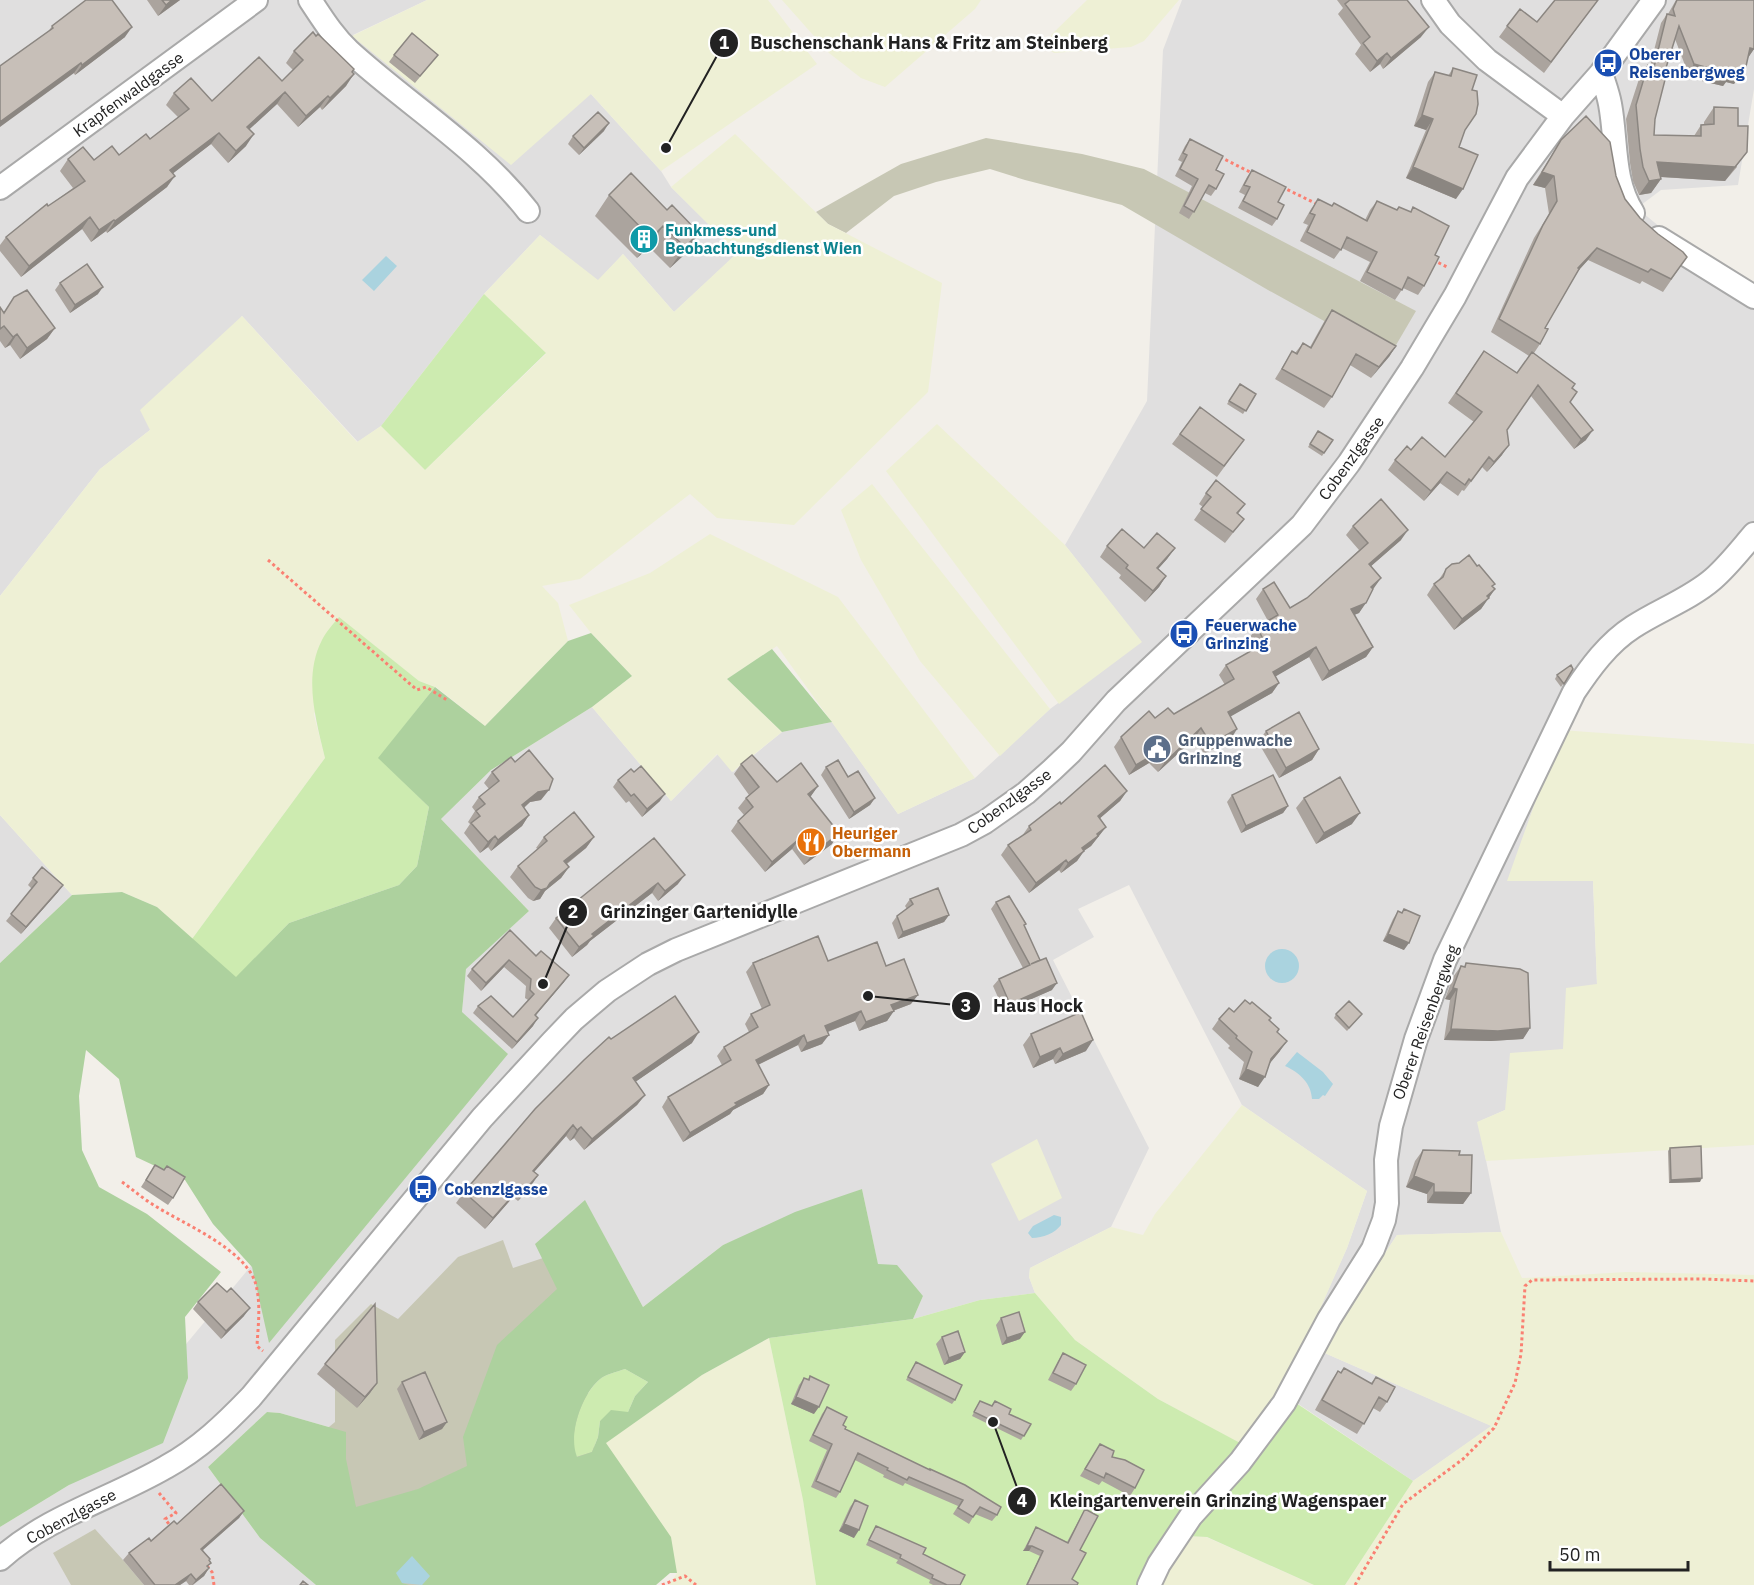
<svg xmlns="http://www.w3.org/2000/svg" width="1754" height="1585" viewBox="0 0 1754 1585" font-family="'IBM Plex Sans',sans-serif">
	<rect width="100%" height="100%" fill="#f2efe9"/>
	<path fill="#e0dfdf" d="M0 0H427L353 35 591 94 661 171 671 187 738 253 674 312 623 254 598 281 540 235 484 294 381 426 358 442 242 316 150 430 100 469 0 596Z
		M1182 0H1754V89L1738 185 1661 190 1637 208 1678 242 1754 290V534L1631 628 1561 730 1508 881H1593L1597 985 1563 1049 1505 1110 1478 1122 1501 1232 1397 1235 1320 1351 1492 1426 1413 1481 1294 1401V1366L1347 1248 1367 1191 1242 1105 1129 885 1078 909 1094 937 1053 960 1149 1148 1111 1227 1030 1268 1029 1277 1035 1293 980 1300 913 1319 923 1296 878 1265 862 1189 723 1245 643 1307 585 1201 557 1288 346 1432 280 1413 267 1412 208 1467 260 1538 316 1585H0V1527L69 1485 462 1012 466 968 529 911 441 819 491 770 592 707 671 801 718 754 733 772 782 732 832 722 898 814 975 778 1050 709 1141 642 1065 545 1147 401 1163 50Z
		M0 815 72 895 0 963Z"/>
	<path fill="#c7c7b4" d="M986 138 1082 154 1144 169 1416 311 1389 357 1268 290 1122 205 1025 180 990 169 936 182 894 196 846 233 828 224 816 212 901 164Z
		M503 1240 513 1268 549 1256 570 1263 613 1585H347L282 1466 335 1422V1340L371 1304 398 1319 458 1257Z
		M95 1529 123 1560 144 1585H71L53 1553Z"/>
	<path fill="#eef0d5" d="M427 0H768L817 64 661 171 591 94 511 165 352 36Z
		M782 0H981L975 9 885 87 861 78 829 53Z
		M1087 0H1179L1144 41 1131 47 1054 53 1050 50 1049 40 1052 34Z
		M735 134 828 224 942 283 928 392 794 525 717 518 690 494 580 579 542 586 558 603 568 641 485 726 436 687 419 681 338 617 314 715 325 758 192 939 157 907 122 892 72 895 0 815V596L100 469 150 430 140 410 242 316 357 442 381 426 425 470 546 354 484 294 540 235 598 280 623 254 674 312 737 253 671 187Z
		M937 424 1065 545 1142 642 1059 704 886 471Z
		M872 484 1050 709 1000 756 920 661 861 560 841 510Z
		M710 534 838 597 975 778 898 814 777 646 727 679 782 732 732 772 717 754 671 801 592 707 632 676 591 633 569 605 650 573Z
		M1561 730 1754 744V1145L1486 1161 1477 1122 1505 1110 1510 1053 1563 1049 1566 988 1597 984 1593 881H1507Z
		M1242 1105 1367 1191 1347 1248 1282 1395 1243 1445 1158 1399 1075 1340 1035 1293 1029 1277 1030 1268 1111 1227 1143 1235 1155 1214Z
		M1037 1139 1062 1198 1019 1221 991 1164Z
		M1501 1232 1522 1278 1627 1272 1754 1275V1585H1345L1413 1481 1491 1426 1320 1351 1397 1235Z
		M769 1338 803 1500 816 1585H669L677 1573 605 1443 702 1375Z
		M1186 1536 1206 1537 1314 1585H1160Z"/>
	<path fill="#cdebb0" d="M484 294 546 353 425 470 381 426Z
		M339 617 419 681 435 687 379 758 429 807 417 866 399 885 289 923 236 978 192 939 325 758C316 720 303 677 322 640 326 632 333 624 339 617Z
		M1035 1293 1075 1340 1158 1399 1242 1444 1293 1401 1413 1481 1345 1585H1314L1207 1537 1186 1536 1160 1585H816L803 1500 769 1338 913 1319 980 1300Z
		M625 1369 648 1382 635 1396 628 1412 600 1421 598 1437 592 1452 576 1457C568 1435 581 1396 599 1380 605 1374 617 1372 625 1369Z"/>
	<path fill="#add19e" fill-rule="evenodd" d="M591 633 632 676 592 707 491 770 441 819 529 911 466 969 462 1012 508 1054 269 1343 252 1267 213 1224 185 1180 136 1157 119 1079 86 1050 79 1096 82 1150 99 1187 147 1214 221 1272 185 1317 188 1378 163 1443 69 1485 0 1527V963L72 895 122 892 157 907 236 977 289 923 399 885 417 866 429 807 378 758 435 687 485 726 568 641Z
		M772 649 832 722 782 732 727 679Z
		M862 1189 878 1264 897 1265 923 1296 913 1319 769 1338 702 1375 606 1443 671 1537 677 1573H670L656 1585H422L430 1576 402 1583 409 1585H316L260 1538 208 1467 267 1412 280 1413 346 1432V1459L356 1507 418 1489 467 1466 463 1437 497 1345 557 1289 535 1244 585 1200 643 1307 723 1245 795 1212ZM625 1369 648 1382 635 1396 628 1412 611 1410 600 1421 598 1437 592 1452 577 1457C568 1435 581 1396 599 1380 605 1374 617 1372 625 1369Z"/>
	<path fill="#aad3df" d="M386 256 397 266 374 291 362 280Z
		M1265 966a17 17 0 1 1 34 0a17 17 0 1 1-34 0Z
		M1297 1052 1323 1072 1333 1084 1325 1096 1323 1095 1319 1099H1312C1311 1083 1300 1073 1285 1066Z
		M1054 1215 1061 1217V1225C1055 1233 1043 1238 1032 1238L1028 1233 1033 1226Z
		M412 1556 430 1576 422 1585 402 1583 396 1573Z"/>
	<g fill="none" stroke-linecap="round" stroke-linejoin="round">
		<g stroke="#a9a9a9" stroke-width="26">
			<path id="minor" d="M310 0C322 18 333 36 349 51 408 105 478 147 528 211
				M1433 0 1450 24 1487 60 1563 116
				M1601 73C1604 83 1608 93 1610 104 1617 141 1612 180 1633 213
				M0 188 256 0
				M1659 238 1754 297
				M0 1559C48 1516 111 1499 166 1467 199 1449 225 1424 251 1397L482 1118 552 1042 574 1019 607 991 648 964 676 950 961 835 985 822 1026 793 1052 770 1071 752 1116 701 1302 525 1349 463 1412 368 1455 296 1517 178 1563 116 1601 73 1654 0
				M1149 1585 1159 1564 1191 1516 1240 1462 1284 1403 1329 1319 1373 1249 1384 1220 1387 1203 1386 1160 1391 1126 1416 1039 1445 960 1574 692C1590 668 1608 643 1633 627 1659 610 1690 599 1713 579 1728 566 1741 549 1754 534"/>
		</g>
		<path stroke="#fa8072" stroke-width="3" stroke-dasharray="3 3" stroke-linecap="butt" d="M1220 157 1252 173
			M1282 187 1317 204
			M1433 260 1449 268
			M268 560 417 690 426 687 447 700
			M122 1182C132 1189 141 1197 152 1204 181 1223 247 1249 256 1285 261 1305 258 1326 257 1346L263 1351
			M159 1493 176 1513 165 1519 172 1528
			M207 1566 212 1572 214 1585
			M662 1585 685 1576 696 1585
			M1355 1585 1403 1504 1463 1459 1494 1428 1515 1383 1521 1354 1525 1286 1532 1280 1703 1279 1754 1281"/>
		<use href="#minor" stroke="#fff" stroke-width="22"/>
	</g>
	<path fill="#aba49e" d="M147 0H180L158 16Z
		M1337 0H1407L1421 37 1383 69 1380 64 1370 72 1355 54 1361 45 1338 14 1343 8Z
		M1598 0 1544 73 1499 37 1507 26 1537 22Z
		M1676 0H1754V49L1748 57 1739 80 1737 79 1734 84 1726 82 1723 86 1702 81 1703 77 1688 73 1675 39 1665 71 1655 119 1654 135 1694 136 1701 125H1704V122L1714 107 1737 167 1725 181 1660 177 1661 179 1651 193 1639 195 1633 181 1630 163 1626 119 1639 79 1648 65 1650 66 1661 23 1667 14H1668Z
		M52 26 125 37 75 75 48 32Z
		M294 51 352 72 346 86 322 110 320 107 298 127 277 104 249 129 246 146 228 163 211 144 173 173 167 187 107 233 106 231 91 242 82 229 21 277 0 251V245L6 237 73 188 60 171 68 159 94 160 119 155 150 139 178 117 166 105 174 93 212 101 282 81 293 70 286 63Z
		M394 55H438L415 83 389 62Z
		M1453 68 1472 90 1465 130 1459 147 1456 199 1406 178 1426 130 1414 126 1428 82 1435 72 1448 76Z
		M604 131 579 155 568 144 573 136Z
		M1190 139 1216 170V189L1211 196 1205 193 1189 219 1179 213 1192 186 1175 176 1182 162 1178 160 1185 146Z
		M1561 140 1616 176 1625 199 1640 218 1658 234 1687 257 1663 292 1642 281 1640 284 1588 260 1578 271 1545 328 1540 344 1534 353 1572 388 1570 402 1586 440 1574 449 1531 396 1507 430 1502 455 1487 472 1482 467 1464 491 1462 490 1458 496 1440 483 1424 501 1388 470 1395 460 1411 450 1445 457 1474 422 1448 403 1484 351 1517 373 1529 356 1491 332 1534 238 1549 214 1545 188 1533 185Z
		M1252 170 1278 202 1277 219 1272 226 1238 208 1245 195 1239 192 1247 177Z
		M609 195 667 210 699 233 685 254 670 268 649 247 637 258 595 216Z
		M1318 199 1332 206 1365 220 1370 210 1377 201 1397 210 1399 207 1410 212 1413 207 1435 255 1424 286 1418 295 1403 288 1395 300 1360 281 1370 262 1342 248 1334 259 1300 241 1308 225 1303 223 1311 209Z
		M60 283 98 294 70 313 55 290Z
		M0 307 4 313 55 328 47 339 20 359 10 345 5 348 0 341Z
		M1332 310 1396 346 1371 378 1350 365 1332 397 1324 408 1275 379 1292 351 1295 353 1303 343 1310 347 1325 320Z
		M1240 384 1256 394 1243 414 1227 404Z
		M1200 407 1244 440 1217 477 1172 444Z
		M1318 431 1333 440 1322 456 1308 447Z
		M1206 493 1245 504 1238 514 1244 519 1225 543 1194 520 1203 507 1199 504Z
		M1353 526 1401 540 1371 566 1373 589 1359 613 1354 615 1373 647 1366 657 1322 681 1309 657 1275 676 1279 683 1272 693 1230 716 1231 739 1204 754 1195 738 1158 772 1149 763 1129 775 1114 747 1121 737 1155 718 1174 714 1225 685 1219 675 1226 665 1256 648 1250 637 1257 627 1268 621 1256 599 1263 589 1290 608 1307 598 1359 550 1346 535Z
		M1107 546 1144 548H1175L1167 559 1158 569 1166 576 1159 587 1145 602 1119 578 1121 575 1100 557Z
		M1446 569 1493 587 1495 589 1481 609 1454 630 1427 595 1434 584 1438 581Z
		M1573 669 1561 687 1555 679 1557 675Z
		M1266 731 1319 749 1312 760 1279 778 1258 742Z
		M741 764 777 782 818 786 810 797 832 844 804 865 792 849 765 872 731 831 738 821 744 815 738 808 746 798 749 795 734 774Z
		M826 767 848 777 875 798 870 805 849 819 821 775Z
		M492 772 541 800 530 802 524 808 529 815 522 826 491 851 488 847 480 853 464 833 470 824 468 822 475 811 472 807 479 797 489 789 484 783Z
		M618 780 660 801 642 817 629 801 626 803 613 787Z
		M1127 791 1120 801 1100 818 1106 827 1091 846 1084 851 1077 861 1061 873 1059 870 1029 893 1001 855 1008 845 1022 836 1029 826 1061 804Z
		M1232 795 1288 806 1283 813 1241 833 1227 802Z
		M1304 798 1352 824 1316 844 1296 808Z
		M544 837H594L586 848 567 864 569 867 561 878 545 891 540 899 533 901 528 898 510 877 518 866 538 849 536 848Z
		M654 838 678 884 658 901 652 893 590 941 587 945 572 957 549 928 556 918Z
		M33 878 58 892 21 934 6 921 32 889 28 885Z
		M910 899 949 915 944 922 898 939 892 923 897 916 907 909 905 906Z
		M996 902 1026 924 1024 926 1052 990 1004 1011 993 986 999 979 1023 968 991 909Z
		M1404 909V950L1383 941 1393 919 1398 911 1402 913Z
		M510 930 564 982 535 1016 533 1026 512 1049 473 1013 478 1006 513 1017 528 1000 525 998 526 986 504 967 481 991 467 976 472 969Z
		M828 961 886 966 911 1004 893 1011 887 1021 859 1031 855 1021 828 1032 822 1044 801 1052 798 1045 758 1065 769 1085 763 1094 733 1110 730 1114 683 1142 662 1107 668 1097 722 1065 717 1056 724 1047 749 1032 745 1024 751 1014 762 1009 746 972 753 963Z
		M1466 963 1530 1028 1523 1039 1491 1041 1444 1040 1450 1000 1445 999 1453 977 1461 966 1464 967Z
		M1234 1012 1269 1020 1277 1032 1280 1051 1270 1063 1258 1087 1239 1079 1244 1062 1228 1048 1230 1046 1212 1029 1219 1019Z
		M1336 1014H1362L1347 1031 1334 1018Z
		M1031 1034 1086 1051 1055 1064 1053 1059 1033 1068 1023 1045Z
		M611 1039 692 1043 635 1082 645 1095 637 1105 584 1150 574 1138 570 1141 566 1136 534 1172 531 1186 518 1201 513 1197 485 1229 456 1203 464 1192Z
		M1670 1148 1700 1182 1669 1183 1668 1151Z
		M1423 1150 1459 1155 1471 1193 1463 1204 1427 1203V1194L1406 1187 1415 1161Z
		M155 1165 164 1170 173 1198 168 1205 141 1187Z
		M198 1302 244 1316 221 1339 193 1309Z
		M1001 1318 1020 1339 1002 1345 996 1325Z
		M942 1337 965 1352 960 1359 944 1365 936 1344Z
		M1063 1353 1076 1384 1071 1391 1048 1380 1058 1361Z
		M916 1362 955 1400 952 1404 906 1380Z
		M325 1364 377 1383 370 1393 357 1408 317 1374Z
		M1338 1371 1371 1383 1376 1377 1387 1402 1380 1412 1373 1408 1357 1434 1315 1410 1331 1381Z
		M810 1376 814 1414 791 1404 799 1385 804 1378 808 1379Z
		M402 1382 447 1422 442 1429 419 1440 397 1389Z
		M980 1401 992 1406 995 1401 1009 1414 1031 1424 1021 1440 972 1416Z
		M827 1407 843 1425 845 1429 997 1515 992 1521 975 1514 969 1524 953 1514 958 1506 905 1483 903 1486 883 1477 884 1475 855 1460 840 1492 836 1498 811 1487 827 1450 809 1441 822 1414Z
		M1100 1444 1112 1457 1135 1488 1130 1496 1102 1481 1099 1485 1080 1476Z
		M855 1500 854 1538 839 1531 850 1507Z
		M1085 1509 1080 1550 1072 1579 1077 1585H1026L1040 1556 1029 1551H1023L1036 1527 1067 1542Z
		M244 1511 239 1518 203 1550 209 1560 208 1567 209 1568 204 1576 193 1585H189L186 1581 180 1585H144L123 1560 129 1553 151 1541 177 1524Z
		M876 1526 923 1554 960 1585H933L929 1583 930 1580 896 1563 898 1560 866 1545Z"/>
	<path fill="#8b8681" d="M172 0H180L158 16 166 5Z
		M132 27 125 37 75 75 82 65Z
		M1429 27 1421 37 1383 69 1391 58Z
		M1750 48 1754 49 1748 58Z
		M1387 53 1380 64 1370 72 1377 61Z
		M81 63 74 73 0 127V122Z
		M1694 64 1709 68 1703 77 1688 73Z
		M1741 70 1745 71 1739 80 1737 79 1734 84 1726 82 1723 86 1702 81 1708 72 1730 73Z
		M354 74 346 86 322 110 330 98Z
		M285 92 277 104 239 139 247 127Z
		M328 96 320 107 298 127 306 116Z
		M1422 115 1433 119 1426 130 1414 126Z
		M609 123 604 131 579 155 584 148Z
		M219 133 211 144 162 182 170 170Z
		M254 134 246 146 228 163 236 151Z
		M1747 152 1725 181 1647 176 1657 162Z
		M1413 167 1463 189 1456 199 1406 178Z
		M1542 172 1554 176 1545 188 1533 185Z
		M175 176 167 187 107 233 115 221Z
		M1661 179 1651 193 1639 195 1649 181Z
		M90 217 82 229 21 277 29 266Z
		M114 220 106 231 91 242 99 230Z
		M663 226 649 247 637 258 651 238Z
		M699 233 685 254 670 268 685 247Z
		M1597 248 1588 260 1569 281 1578 268Z
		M103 287 98 294 70 313 75 305Z
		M55 328 47 339 20 359 27 348Z
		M17 334 10 345 5 348 13 337Z
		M1396 346 1389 357 1371 378 1379 367Z
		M1593 430 1586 440 1574 449 1581 439Z
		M1509 445 1502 455 1487 472 1494 462Z
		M1447 472 1440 483 1424 501 1431 491Z
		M1408 530 1401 540 1362 574 1369 564Z
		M1175 548 1167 559 1149 579 1157 568Z
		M1166 576 1159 587 1145 602 1153 591Z
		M1381 578 1374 588 1364 597 1371 587Z
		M1495 589 1481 609 1454 630 1462 619Z
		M1366 603 1359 613 1344 619 1351 609Z
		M1316 647 1309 657 1266 682 1273 672Z
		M1373 647 1366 657 1322 681 1329 671Z
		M1279 683 1272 693 1221 722 1228 712Z
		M1201 728 1195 738 1158 772 1165 762Z
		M1237 729 1231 739 1204 754 1211 744Z
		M1319 749 1312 760 1279 778 1286 768Z
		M1156 753 1149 763 1129 775 1136 765Z
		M818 786 811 796 801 804 808 794Z
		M549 790 541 800 530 802 514 816 522 805 538 792Z
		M1127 791 1120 801 1091 826 1098 816Z
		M665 794 660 801 642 817 647 809Z
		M875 798 870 805 849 819 854 812Z
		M1288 806 1283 813 1241 833 1246 826Z
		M1360 813 1352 824 1316 844 1324 833Z
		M529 815 522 826 491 851 498 840Z
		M1106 827 1091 846 1082 852 1084 851 1077 861 1061 873 1068 863 1082 848 1097 834Z
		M839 833 832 844 804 865 812 855Z
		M495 836 488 847 480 853 488 842Z
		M594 837 586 848 557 871 564 861Z
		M799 839 792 849 765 872 772 862Z
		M1066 860 1059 870 1029 893 1036 883Z
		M569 867 561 878 545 891 540 899 533 901 541 890Z
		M685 875 678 884 658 901 665 891Z
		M658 883 652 893 590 941 587 945 572 957 579 947 592 934Z
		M63 885 58 892 21 934 26 927Z
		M949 915 944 922 898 939 903 932Z
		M1388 934 1409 943 1404 950 1383 941Z
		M509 960 504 967 481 991 486 983Z
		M569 975 564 982 530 1022 535 1015Z
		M1057 983 1052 990 1004 1011 1010 1004Z
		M1453 988 1457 989 1450 1000 1445 999Z
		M918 995 911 1004 884 1014 891 1005Z
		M861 1011 855 1021 819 1035 825 1026Z
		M894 1011 887 1021 859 1031 866 1022Z
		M538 1018 533 1026 512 1049 517 1042Z
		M1530 1028 1523 1039 1491 1041 1444 1040 1451 1029Z
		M699 1032 692 1043 625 1089 633 1078Z
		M804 1035 798 1045 749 1069 756 1060Z
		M829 1035 822 1044 801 1052 807 1043Z
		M1093 1040 1086 1051 1055 1064 1063 1054Z
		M1287 1041 1280 1051 1264 1070 1271 1059Z
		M1060 1048 1053 1059 1033 1068 1040 1057Z
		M1246 1069 1265 1077 1258 1087 1239 1079Z
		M769 1085 763 1094 733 1110 730 1114 683 1142 690 1133 735 1103Z
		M645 1095 637 1105 584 1150 592 1139Z
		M573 1125 566 1136 526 1181 533 1171Z
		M581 1127 574 1138 570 1141 577 1130Z
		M538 1175 531 1186 518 1201 525 1190Z
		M1414 1176 1434 1184 1427 1194 1406 1187Z
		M1702 1178 1700 1182 1669 1183 1671 1180Z
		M521 1186 513 1197 485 1229 493 1218Z
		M1434 1192 1471 1193 1463 1204 1427 1203Z
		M250 1308 244 1316 221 1339 226 1331Z
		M1025 1332 1020 1339 1002 1345 1007 1338Z
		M965 1352 960 1359 944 1365 949 1358Z
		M377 1383 370 1393 357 1408 365 1397Z
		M796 1397 819 1407 814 1414 791 1404Z
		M447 1422 442 1429 419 1440 424 1432Z
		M244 1511 239 1518 196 1556 201 1549Z
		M844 1524 859 1530 854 1538 839 1531Z
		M1027 1546H1032L1029 1551H1023Z
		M209 1568 204 1576 192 1585 196 1580Z
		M191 1574 186 1581 180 1585H175Z"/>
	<path fill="#c7bfb8" stroke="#8b8681" stroke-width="1.5" d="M86 0H112L132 27 82 65 81 63 0 122V66L53 28 52 26Z
		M162 0H172L166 5Z
		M1350 0H1407L1429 27 1391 58 1387 53 1377 61 1363 43 1370 37 1345 4Z
		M1555 0H1598L1551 62 1507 26 1520 9 1537 22Z
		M1677 0H1754V49L1750 48 1745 71 1741 70 1740 76 1730 73 1729 77 1708 72 1709 68 1694 64 1679 26 1665 71 1654 67 1667 14 1675 16 1673 9Z
		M313 32 316 36 318 34 354 69 352 72 354 74 330 98 328 96 306 116 285 92 247 127 254 134 236 151 219 133 170 170 175 176 115 221 114 220 99 230 90 217 29 266 6 237 47 204 48 206 85 181 68 159 83 147 94 160 112 146 119 155 146 134 150 139 189 109 174 93 191 78 212 101 259 57 282 81 303 60 294 51Z
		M412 33 438 55 420 76 394 55Z
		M1648 65 1667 72 1655 119 1654 135 1701 136V125L1714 124V107L1738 108V126H1748L1747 152 1735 167 1657 162 1661 179 1649 181 1643 167 1640 149 1636 105Z
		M1453 68 1477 75 1472 90 1477 91 1478 104 1476 114 1465 130 1459 147 1478 155 1463 189 1413 167 1433 119 1422 115 1435 72 1451 76Z
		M598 112 609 123 584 148 573 136Z
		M1586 116 1610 142 1616 176 1625 199 1640 218 1658 234 1683 252 1687 257 1671 279 1651 269 1648 272 1597 248 1578 268 1579 269 1545 328 1548 329 1540 344 1499 319 1543 225 1557 201 1554 176 1542 172 1561 140Z
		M1190 139 1223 156 1216 170 1224 174 1216 189 1209 185 1194 212 1184 206 1198 179 1180 169 1187 155 1183 153Z
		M1252 170 1286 187 1278 202 1284 205 1277 219 1243 201 1250 187 1244 185Z
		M631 173 667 210 672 205 699 233 685 247 663 226 651 238 609 195Z
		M1318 199 1332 206 1334 203 1367 221 1377 201 1397 210 1399 207 1411 212 1413 207 1449 226 1435 255 1439 257 1424 286 1408 277 1402 290 1367 272 1377 252 1347 237 1341 250 1307 232 1315 215 1310 213Z
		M87 264 103 287 75 305 60 283Z
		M27 290 55 328 27 348 17 334 13 337 4 326 0 329V307L4 313 14 297Z
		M1332 310 1396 346 1379 367 1356 354 1332 397 1282 369 1292 351 1297 354 1303 343 1311 348Z
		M1484 351 1517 373 1532 352 1575 384 1572 388 1577 392 1570 402 1593 430 1581 439 1538 385 1507 430 1509 445 1494 462 1489 457 1471 481 1469 479 1465 485 1447 472 1431 491 1395 460 1407 446 1411 450 1422 437 1445 457 1482 412 1456 393Z
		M1240 384 1256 394 1246 411 1229 401Z
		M1200 407 1244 440 1224 466 1180 434Z
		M1318 431 1333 440 1324 453 1310 444Z
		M1216 480 1245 504 1237 513 1244 519 1233 532 1201 509 1211 497 1206 493Z
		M1381 499 1408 530 1369 564 1381 578 1371 587 1373 589 1366 603 1351 609 1373 647 1329 671 1316 647 1273 672 1279 683 1228 712 1237 729 1211 744 1201 728 1165 762 1156 753 1136 765 1121 737 1149 711 1155 718 1168 708 1174 714 1234 679 1226 665 1265 643 1257 627 1278 615 1263 589 1274 582 1290 608 1307 598 1368 543 1353 526Z
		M1122 529 1144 548 1157 533 1175 548 1157 568 1166 576 1153 591 1126 568 1128 565 1107 546Z
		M1469 555 1477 566 1479 565 1495 584 1492 586 1495 589 1487 596 1489 598 1462 619 1434 584 1443 577 1446 569 1452 564 1459 563Z
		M1571 665 1573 669 1564 684 1557 675Z
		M1299 712 1319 749 1286 768 1266 731Z
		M529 750 553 779 549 790 538 792 522 805 529 815 498 840 495 836 488 842 471 823 480 816 476 811 485 804 479 797 499 781 492 772 511 757 515 762Z
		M752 755 777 782 801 763 818 786 808 794 839 833 812 855 799 839 772 862 738 821 753 807 746 798 759 787 741 764Z
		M838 760 848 777 858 771 875 798 854 812 826 767Z
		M1105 765 1127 791 1098 816 1106 827 1097 834 1098 836 1082 848 1084 851 1068 863 1066 860 1036 883 1008 845 1031 830 1029 826 1060 802 1061 804Z
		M641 766 665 794 647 809 634 794 631 796 618 780 631 769 634 772Z
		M1273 775 1288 806 1246 826 1232 795Z
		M1340 777 1360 813 1324 833 1304 798Z
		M574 812 594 837 564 861 569 867 550 883 547 888 541 890 535 887 518 866 547 841 544 837Z
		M654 838 685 875 665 891 658 883 592 934 594 936 579 947 556 918Z
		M42 867 63 885 26 927 11 914 37 882 33 878Z
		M938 888 949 915 903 932 897 916 913 904 910 899Z
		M1009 896 1026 924 1024 925 1040 960 1031 964 1046 958 1057 983 1010 1004 999 979 1030 965 996 902Z
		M1404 909 1420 916 1409 943 1388 934 1398 911 1402 913Z
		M510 930 536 956 541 951 569 975 535 1015 538 1018 517 1042 478 1006 491 996 513 1017 534 994 530 990 531 979 509 960 486 983 472 969Z
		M818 936 828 961 877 942 886 966 904 959 918 995 891 1005 894 1011 866 1022 861 1011 825 1026 829 1035 807 1043 804 1035 756 1060 769 1085 735 1103 737 1105 690 1133 668 1097 731 1060 724 1047 758 1027 751 1014 770 1005 753 963Z
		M1466 963 1520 969 1528 973 1530 1028 1498 1031 1451 1029 1457 989 1453 988 1461 966 1465 967Z
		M675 996 699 1032 633 1078 645 1095 592 1139 581 1127 577 1130 573 1125 533 1171 538 1175 525 1190 521 1186 493 1218 464 1192 535 1109 584 1060 609 1037 611 1039Z
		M1245 1000 1250 1004 1252 1002 1271 1018 1269 1020 1279 1029 1277 1032 1287 1041 1271 1059 1265 1077 1246 1069 1252 1052 1236 1038 1237 1036 1219 1019 1229 1008 1234 1012Z
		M1349 1001 1362 1014 1349 1028 1336 1014Z
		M1081 1012 1093 1040 1063 1054 1060 1048 1040 1057 1031 1034Z
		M1701 1146 1702 1178 1671 1180 1670 1148Z
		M1423 1150 1460 1151 1459 1155H1472L1471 1193 1434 1192V1184L1414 1176Z
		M155 1165 164 1170 167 1166 185 1177 173 1198 146 1180Z
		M217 1283 227 1292 231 1288 250 1308 226 1331 198 1302Z
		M375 1304 377 1383 365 1397 325 1364Z
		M1019 1312 1025 1332 1007 1338 1001 1318Z
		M958 1331 965 1352 949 1358 942 1337Z
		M1063 1353 1086 1365 1076 1384 1053 1373Z
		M916 1362 962 1385 955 1400 908 1377Z
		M1344 1368 1372 1384 1376 1377 1395 1387 1387 1402 1379 1397 1364 1424 1322 1400 1338 1371 1341 1373Z
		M425 1372 447 1422 424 1432 402 1382Z
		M810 1376 829 1385 819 1407 796 1397 804 1378 809 1380Z
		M980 1401 992 1406 995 1401 1011 1409 1009 1414 1031 1424 1024 1436 974 1412Z
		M827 1407 847 1417 843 1425 846 1427 845 1429 930 1470V1469L965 1485 1001 1507 997 1515 980 1507 973 1517 958 1508 963 1500 909 1477 907 1480 887 1470 888 1468 858 1453 840 1492 816 1481 832 1444 813 1435Z
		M1100 1444 1114 1451 1112 1457 1125 1460 1144 1470 1135 1488 1106 1473 1104 1478 1085 1469Z
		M221 1484 244 1511 201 1549 210 1559 209 1560 211 1563 207 1566 209 1568 196 1580 191 1574 175 1585H155L129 1553 149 1538 151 1541 174 1521 177 1524Z
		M855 1500 868 1506 859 1530 844 1524Z
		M1085 1509 1098 1516 1080 1550 1086 1553 1072 1579 1078 1583 1077 1585H1027L1043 1551 1032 1546H1027L1036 1527 1068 1543Z
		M876 1526 926 1548 923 1554 965 1575 960 1585H947L932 1578 933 1575 900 1558 901 1555 869 1540Z
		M303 1581 308 1585H300Z"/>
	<defs>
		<g id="bus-disc" transform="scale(1.5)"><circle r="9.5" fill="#1a4fb4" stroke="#fff"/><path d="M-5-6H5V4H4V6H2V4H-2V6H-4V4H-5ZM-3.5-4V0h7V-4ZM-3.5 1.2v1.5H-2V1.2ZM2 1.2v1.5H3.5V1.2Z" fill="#fff"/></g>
		<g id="building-disc" transform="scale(1.5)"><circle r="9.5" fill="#0f9aa8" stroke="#fff"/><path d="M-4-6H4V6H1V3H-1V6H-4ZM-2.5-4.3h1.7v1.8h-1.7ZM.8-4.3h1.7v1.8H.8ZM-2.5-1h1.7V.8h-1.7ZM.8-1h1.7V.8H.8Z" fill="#fff"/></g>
		<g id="civic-disc" transform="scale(1.5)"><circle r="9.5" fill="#5c6f8a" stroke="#fff"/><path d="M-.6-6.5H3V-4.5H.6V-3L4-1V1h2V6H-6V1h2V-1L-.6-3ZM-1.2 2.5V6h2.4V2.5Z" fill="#fff"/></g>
		<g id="restaurant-disc" transform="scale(1.5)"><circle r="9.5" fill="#e8710a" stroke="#fff"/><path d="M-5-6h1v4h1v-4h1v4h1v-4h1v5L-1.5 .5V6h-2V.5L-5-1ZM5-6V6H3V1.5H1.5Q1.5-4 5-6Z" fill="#fff"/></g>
	</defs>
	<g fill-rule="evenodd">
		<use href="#bus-disc" x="1608" y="63"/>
		<use href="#building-disc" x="644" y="239"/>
		<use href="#bus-disc" x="1184" y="634"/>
		<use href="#civic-disc" x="1157" y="749"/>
		<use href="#restaurant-disc" x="811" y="842"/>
		<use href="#bus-disc" x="423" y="1189"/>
	</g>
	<g text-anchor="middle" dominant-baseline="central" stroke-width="5" stroke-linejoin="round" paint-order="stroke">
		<g font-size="16" font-weight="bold" fill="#164399" stroke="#fff" text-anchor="start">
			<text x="1629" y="54">Oberer<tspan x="1629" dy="18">Reisenbergweg</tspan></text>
			<text x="1205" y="625">Feuerwache<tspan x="1205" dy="18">Grinzing</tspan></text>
			<text x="444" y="1189">Cobenzlgasse</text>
		</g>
		<g font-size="16" fill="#222" stroke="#fff">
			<text transform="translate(128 94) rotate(-36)">Krapfenwaldgasse</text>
			<text transform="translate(1351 458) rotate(-54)">Cobenzlgasse</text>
			<text transform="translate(1009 801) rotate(-36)">Cobenzlgasse</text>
			<text transform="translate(1425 1022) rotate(-70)">Oberer Reisenbergweg</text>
			<text transform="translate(71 1516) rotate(-28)">Cobenzlgasse</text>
		</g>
		<g font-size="16" font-weight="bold" fill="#0d838f" stroke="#fff" text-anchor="start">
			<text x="665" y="230">Funkmess-und<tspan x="665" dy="18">Beobachtungsdienst Wien</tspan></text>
		</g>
		<g font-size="16" font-weight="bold" fill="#4e5e75" stroke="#fff" text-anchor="start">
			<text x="1178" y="740">Gruppenwache<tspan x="1178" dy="18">Grinzing</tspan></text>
		</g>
		<g font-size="16" font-weight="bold" fill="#c56008" stroke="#fff" text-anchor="start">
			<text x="832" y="833">Heuriger<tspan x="832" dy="18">Obermann</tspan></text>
		</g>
	</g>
	<path fill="none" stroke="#222" stroke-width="2" d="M666 148L724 43M543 984L573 912M868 996L966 1006M993 1422L1022 1501"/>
	<g fill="#222" stroke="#fff" stroke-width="2">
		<circle cx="666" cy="148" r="6"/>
		<circle cx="543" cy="984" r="6"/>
		<circle cx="868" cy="996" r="6"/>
		<circle cx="993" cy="1422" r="6"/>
		<circle cx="724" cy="43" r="15"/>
		<circle cx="573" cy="912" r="15"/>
		<circle cx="966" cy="1006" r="15"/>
		<circle cx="1022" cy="1501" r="15"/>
	</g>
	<g font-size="18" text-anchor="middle" font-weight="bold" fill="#fff">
		<text x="724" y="49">1</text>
		<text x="573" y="918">2</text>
		<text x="966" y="1012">3</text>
		<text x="1022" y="1507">4</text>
	</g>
	<g font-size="18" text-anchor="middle" font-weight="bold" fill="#222" stroke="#fff" stroke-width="5" stroke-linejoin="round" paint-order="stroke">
		<text x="929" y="49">Buschenschank Hans &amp; Fritz am Steinberg</text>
		<text x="699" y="918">Grinzinger Gartenidylle</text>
		<text x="1038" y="1012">Haus Hock</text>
		<text x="1218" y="1507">Kleingartenverein Grinzing Wagenspaer</text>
	</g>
	<path d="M1550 1561v9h138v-9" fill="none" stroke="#222222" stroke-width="3"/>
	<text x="1559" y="1561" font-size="18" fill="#222222" stroke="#ffffff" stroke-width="4.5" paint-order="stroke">50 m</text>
</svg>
